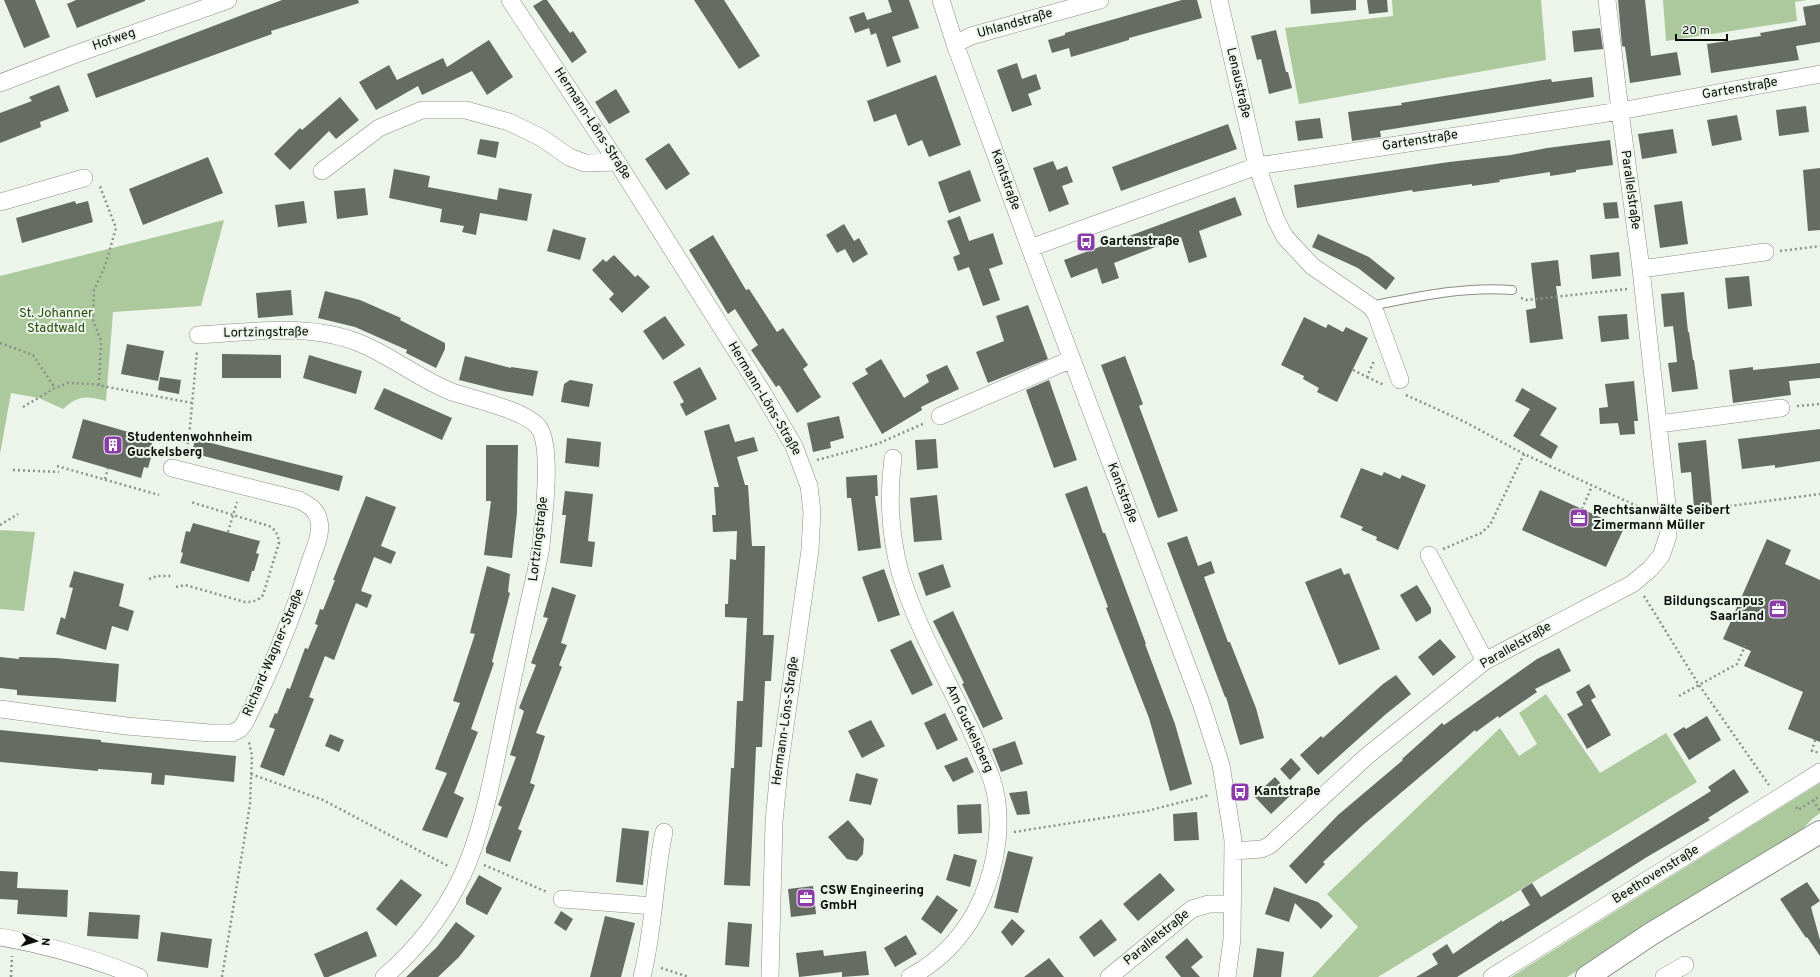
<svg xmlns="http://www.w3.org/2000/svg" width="1820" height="977" viewBox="0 0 1820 977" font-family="Overpass,sans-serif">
	<rect width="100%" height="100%" fill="#edf5ea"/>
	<path fill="#abc99d" d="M1392 0H1541L1546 60 1299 104 1285 28 1393 16Z
		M1663 0H1807L1795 2 1797 21 1666 41Z
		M224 220 201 306 113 312 106 401C86 396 79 395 63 409L39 398 11 393 0 454V276Z
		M0 530 35 532 24 611 0 609Z
		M1546 694 1600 773 1666 733 1697 782 1378 977H1312L1358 927 1327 894 1500 728 1519 756 1537 744 1519 713Z
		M1820 783V813L1812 819 1798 834 1567 977H1511Z"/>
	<path fill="#666c63" d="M4 0H35L50 37 24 48Z
		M76 0H145V1L77 28 67 4Z
		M282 0H358L359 3 271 31 272 34 96 98 87 74Z
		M543 0H547L570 33 573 31 587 52 572 63 533 6Z
		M694 0H724L760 56 739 69Z
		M888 0H909L919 28 892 37 901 62 887 67 876 33 871 35 869 28 855 33 849 17 864 12 867 20 892 12Z
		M1182 0H1197L1202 18 1129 38V40L1071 57 1069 48 1052 53 1048 40 1065 35V33Z
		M1310 0H1356V10L1311 14Z
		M1367 0H1387L1388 12 1369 14Z
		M1618 0H1645L1651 56 1677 52 1681 75 1630 83 1625 47 1622 46Z
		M1820 4V42L1796 46 1799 60 1711 73 1707 44 1761 36 1760 33 1806 25 1803 7Z
		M1600 28 1603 49 1574 52 1572 31Z
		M1276 30 1286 72H1288L1292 88 1269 94 1261 59 1257 60 1251 36Z
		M489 40 513 77 487 95 472 71 422 95 418 86 376 110 359 82 389 65 397 80 443 58 447 67Z
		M1017 63 1022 79 1036 74 1041 89 1028 94 1032 105 1012 112 997 70Z
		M936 75 961 145 929 157 922 140 908 146 896 114 874 122 867 101Z
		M1592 77 1594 97 1380 131 1381 137 1352 141 1348 112 1402 105 1401 103 1543 80 1551 79 1552 82Z
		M59 85 69 111 40 122 41 127 0 143V113L32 101 29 97Z
		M616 89 630 112 609 124 595 102Z
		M340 97 359 120 336 139 329 131 290 170 274 154 300 128 302 130Z
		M1806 106 1809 132 1779 136 1776 110Z
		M1737 115 1742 140 1712 146 1707 120Z
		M1320 118 1323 138 1298 141 1295 121Z
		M1228 124 1237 149 1121 191 1112 167Z
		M1673 129 1677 153 1642 159 1638 134Z
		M480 139 499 142 496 158 477 154Z
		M1610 140 1613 165 1576 170V172L1550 176V172L1499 180 1500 182 1472 186V184L1413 192 1412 190 1297 208 1294 185 1449 162 1511 155 1547 148Z
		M669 143 690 174 666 190 645 159Z
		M208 157 223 193 143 225 129 189Z
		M1053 161 1057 170 1067 166 1073 182 1062 186 1069 204 1049 212 1033 168Z
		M1820 168V230L1808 231 1803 170Z
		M394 169 430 176 428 187 497 200 499 188 532 194 527 221 480 213 476 235 462 232 464 226 440 222 442 209 389 198Z
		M970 170 981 201 949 213 938 182Z
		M365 188 368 215 337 219 334 191Z
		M1235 197 1242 215 1199 231 1207 257 1189 263 1181 237 1114 263 1119 278 1102 284 1097 268 1071 278 1064 260Z
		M75 201 76 204 88 201 93 222 22 243 16 218Z
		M304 201 307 223 278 227 275 205Z
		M1682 201 1688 244 1660 248 1654 205Z
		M1617 202 1619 218 1605 219 1603 203Z
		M960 216 969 241 993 233 1003 264 989 269 1000 300 983 306 969 267 958 271 953 257 960 254 947 221Z
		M844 224 854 241 859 238 868 254 853 263 845 249 837 253 826 235Z
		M553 229 586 238 580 260 547 251Z
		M1318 234 1369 257 1395 278 1386 290 1358 268 1312 247Z
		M713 235 746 290 749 289 777 332 783 328 808 365 803 369 821 397 797 413 779 385 776 387 751 350 758 345 735 309 728 314 689 250Z
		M1619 252 1621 276 1592 279 1590 255Z
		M614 255 635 277 638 275 650 287 622 313 609 299 614 294 592 270 603 259 606 262Z
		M1558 260 1561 286H1556L1563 339 1530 343 1526 310 1536 308 1531 263Z
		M1749 276 1752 306 1728 309 1725 278Z
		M291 290 293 315 258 318 256 293Z
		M325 291 360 300 401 318 400 320 445 343V349L436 368 406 353 407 350 355 327 318 318Z
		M1684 292 1688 332H1689L1693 360H1694L1698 389 1672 392 1668 363 1677 362 1675 342 1673 326 1664 327 1661 294Z
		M1028 305 1048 359 988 383 976 352 1004 341 996 316Z
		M1627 314 1629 339 1601 342 1598 316Z
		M665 316 685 345 663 360 643 331Z
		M1304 317 1326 328 1328 324 1343 332 1346 327 1368 338 1337 402 1317 392 1319 388 1303 379 1304 376 1281 365Z
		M127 344 164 351 158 381 121 374Z
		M222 354 281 355V378H222Z
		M309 355 362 371 356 394 303 378Z
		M465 356 511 368V367L538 371 533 396 503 391 459 380Z
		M1125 356 1143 404 1139 406 1178 511 1158 518 1101 365Z
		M881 359 904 398 929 382 926 375 947 365 959 389 921 407 922 410 882 434 852 383 868 374 865 369Z
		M1820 363V378L1789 381 1791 395 1733 403 1729 370 1753 367V370Z
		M700 367 717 399 686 416 680 404 684 402 673 382Z
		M160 377 181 380 179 394 158 390Z
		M570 380 593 384 589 407 561 402 564 384Z
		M1049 380 1077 460 1054 468 1026 390Z
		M1634 381 1638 421H1634L1635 434 1620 435 1618 423 1600 424 1599 408 1608 407 1605 384Z
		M384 388 452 418 442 440 374 409Z
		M1522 388 1557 408 1540 435 1558 446 1551 459 1513 436 1530 409 1515 401Z
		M839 416 844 438 830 442 831 448 813 452 807 423Z
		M83 419 153 439 150 451H153L148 468 144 467 141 478 72 458Z
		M729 424 735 442 754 437 758 451 737 457 745 485H748L752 546H765L763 635H774L771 681H765L762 747H756L750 886 724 885 731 768H734L737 701H743L747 618 725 617V604H728L730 559 736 560 737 531 713 532 712 515H716L714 487H719L704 431Z
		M1820 429V461L1775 468V465L1742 469 1738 439Z
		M567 438 601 442 599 467 565 463Z
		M195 439 343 476 339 491 192 453Z
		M936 439 938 468 917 470 915 440Z
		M1706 440 1712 505 1694 507 1691 472 1681 473 1678 443Z
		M486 445H518L517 513 512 558 484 555 491 501H486Z
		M1361 468 1382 476 1384 472 1400 479 1402 475 1426 485 1398 550 1376 540 1377 537 1361 530 1363 527 1340 517Z
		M877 475 878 496H875L881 548 858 551 851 498H847L846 477Z
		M1087 486 1103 533H1105L1146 644H1145L1175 724 1192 784 1170 791 1149 718 1106 608 1108 607 1065 494Z
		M1540 490 1624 528 1606 567 1522 530Z
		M565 491 593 494 588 541 595 542 592 567 560 563 566 515H562Z
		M937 495 942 540 914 542 910 498Z
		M366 496 396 507 381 546 396 552 391 564 374 557 361 591 372 595 367 608 356 603 334 660 325 656 309 697 314 699 284 776 260 767 275 729 269 727 275 713 277 714 287 688 290 689 305 648 308 649 318 625 315 624 320 609 323 610 335 580H333Z
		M193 523 260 541 256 553 259 554 254 571H252L249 582 180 563 183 553 181 552 186 531 190 532Z
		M1187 536 1198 566 1211 561 1215 573 1204 577 1228 642H1230L1256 708 1264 738 1240 745 1226 697H1225L1167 543Z
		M1767 539 1791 550 1785 564 1820 580V742L1788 729 1803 692 1744 666 1751 651 1723 639Z
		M943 564 951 587 926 596 918 573Z
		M487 566 510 574 508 592 510 593 492 662 494 663 471 729 478 732 454 793 464 798 447 838 422 830 447 773 435 769 460 703 453 701 475 634 470 633Z
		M1341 568 1344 575 1349 573 1380 649 1339 665 1305 582Z
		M884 569 900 615 878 622 862 577Z
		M74 571 124 584 119 606 134 611 128 631 112 626 106 650 56 634 61 617 65 619 73 588 69 587Z
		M1417 585 1431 608V613L1416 622 1400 595Z
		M552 587 576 595 561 643 567 645 559 665 562 667 536 733 545 736 530 783 535 785 518 829 522 831 510 862 486 853V848L502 807 498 805 516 757 510 755 524 711 519 708 536 665 531 663 548 618 543 617Z
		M953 611 1003 719 983 728 962 684 964 683 933 621Z
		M1440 639 1456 657 1433 676 1418 657Z
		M911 640 933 685 912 695 890 650Z
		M1559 648 1571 671 1535 689 1537 692 1499 718 1498 716 1476 732 1475 730 1363 825 1323 862 1325 864 1306 884 1289 866 1338 815 1403 760 1402 759 1442 723 1444 725 1537 659Z
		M0 657 19 659V657L56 658 119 664 116 702 17 695V690L0 688Z
		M1396 675 1411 694 1386 714 1318 775 1300 755 1321 736 1323 738 1383 684Z
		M1589 684 1596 697 1591 700 1611 735 1587 749 1567 714 1583 705 1576 692Z
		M945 713 958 740 937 750 924 723Z
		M1707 716 1721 740 1689 760 1673 734 1684 727 1686 729Z
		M871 720 885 746 862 758 848 731Z
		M0 730 101 740V742L236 756 234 782 165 775 164 785 151 784 152 773 98 769V771L0 762Z
		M330 734 344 740 339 752 325 746Z
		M1015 741 1023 764 1001 772 992 749Z
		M967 757 974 772 953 782 944 766Z
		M1291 758 1301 769 1290 780 1280 769Z
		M1734 769 1749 792 1708 818 1710 820 1647 857 1457 977H1416L1438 964 1432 954 1447 944 1453 954 1502 920V922L1530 905 1521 890 1532 883 1541 897 1711 791 1708 787Z
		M856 773 878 779 871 805 849 801Z
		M1275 777 1291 795 1271 814 1254 796Z
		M1027 791 1030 814 1017 815 1009 793Z
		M981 804 982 833 958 834 957 805Z
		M1197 812 1199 840 1174 841 1173 814Z
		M848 820 864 839 863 854 857 861 847 859 828 837Z
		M622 828 649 831 643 885 616 882Z
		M1008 851 1033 857 1018 913 994 908Z
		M954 854 977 860 970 887 946 880Z
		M0 871 18 872 17 888 68 890 67 917 17 914 18 900 0 899Z
		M1160 873 1175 890 1138 921 1123 904Z
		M479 875 502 888 487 915 466 904V898Z
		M401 879 422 895 396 926 376 909Z
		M1807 882 1820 901 1811 907 1820 940V956L1807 937 1806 938 1780 899Z
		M813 886 816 914 791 917 788 889Z
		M1274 887 1318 902 1333 916 1321 929 1295 903 1289 922 1265 914Z
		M937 895 958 910 941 934 921 919Z
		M561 911 573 919 566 931 554 923Z
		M89 912 140 915 138 939 87 936Z
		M605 916 635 923 621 977H590Z
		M1012 919 1025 931 1012 946 1001 932Z
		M1101 919 1117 940 1094 957 1079 937Z
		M456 922 475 936 459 957 438 977H406L437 947Z
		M728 922 752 924 749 967 725 965Z
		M367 931 377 956 328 977H324L314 954Z
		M161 932 212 939 208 968 157 961Z
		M906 935 917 954 895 967 884 948Z
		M1187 938 1203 957 1191 967 1200 977H1181L1165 957Z
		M1257 948 1284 952 1281 977H1253Z
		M823 950 824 956 866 951 869 975 842 977V972L799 977 796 953Z
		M1049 958 1064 977H1024Z"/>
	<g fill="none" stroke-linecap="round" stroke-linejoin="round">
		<g stroke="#888e85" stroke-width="10">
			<path id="lane" d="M1370 306C1417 297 1465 286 1512 290"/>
		</g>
		<g stroke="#888e85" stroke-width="18">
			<path id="street" d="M510 0 617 162 761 390 794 446 809 486 812 512 810 550 779 769 774 822 770 977
				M941 0 955 44 1030 248 1201 703 1221 765 1233 840 1232 939 1227 977
				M1219 0 1257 166 1276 220 1285 237 1312 266 1370 306 1376 314 1400 380
				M955 44 971 36 1100 0
				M0 83 73 55 228 0
				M322 171 379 128 422 110H466L509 122 542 138 569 157 585 163 617 162
				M0 202 84 178
				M1030 248 1257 166 1620 111 1820 74
				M1641 269 1765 252
				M198 335C252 332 313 322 364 345 394 358 421 380 452 392 473 399 528 411 539 428 553 448 543 521 541 546 538 565 533 584 529 602 522 633 516 664 509 696 496 754 487 822 462 876 443 915 417 949 384 977
				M940 416 1072 359
				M1659 424 1781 408
				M893 458C888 496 890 535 900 572 918 633 953 688 978 746 982 757 988 768 992 780 1004 818 997 863 982 898 967 933 943 959 910 977
				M1429 555 1485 661
				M0 709 126 726 210 733H232L240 729 244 724C271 671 293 616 311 559 315 548 322 533 319 521 317 509 308 505 299 500L172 468
				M1234 851 1262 849 1270 845 1367 756 1485 661 1632 584 1650 569 1661 556 1668 536V514L1641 269 1620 111 1607 0
				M562 899 654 906
				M0 937C47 945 95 959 139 977
				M642 977C654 929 654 880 664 832
				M1109 977 1192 909 1209 904H1233
				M1492 977 1820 772
				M1664 977 1685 965"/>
		</g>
		<g stroke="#888e85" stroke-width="24">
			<path id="secondary" d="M1587 977 1651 934 1820 832"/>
		</g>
		<path stroke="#8c918a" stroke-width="2.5" stroke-dasharray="2 3" stroke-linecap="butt" d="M1780 251 1820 246
			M1521 298 1527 300 1627 289
			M0 343 33 355 55 388
			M1353 370 1367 377 1374 361
			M1367 377 1384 385
			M99 385 101 341 93 320 94 290 105 266 116 228 99 184
			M1406 395 1465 422 1524 454 1652 513
			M1797 406 1820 404
			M23 407 55 388 68 383 92 384 192 403
			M186 454 189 437 197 351
			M817 460 877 444 925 423
			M57 466 159 495
			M13 470 59 472
			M105 479 108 468
			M1582 509 1592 486
			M1685 512 1820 494
			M0 525 18 514
			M228 532 237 502
			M1443 549 1481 533 1490 525 1524 454
			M149 579 157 576H173
			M176 587 185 585 245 602C253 602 258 601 263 595L279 543C278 534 276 530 269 526L191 502
			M1644 596 1699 685 1769 785
			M1679 696 1737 664 1745 646
			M1815 740 1812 751 1820 753
			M251 774 323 800 448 866
			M1813 800 1820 811
			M1796 807 1798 810 1820 796
			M1014 832 1147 811 1209 795
			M484 865 547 892
			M661 968 689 977
			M11 977 12 956
			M222 977 250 804 252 756 249 742"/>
		<use href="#lane" stroke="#fff" stroke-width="8"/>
		<use href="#street" stroke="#fff" stroke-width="17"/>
		<use href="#secondary" stroke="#fff" stroke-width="22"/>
	</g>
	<defs>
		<g id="bus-square" transform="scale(1)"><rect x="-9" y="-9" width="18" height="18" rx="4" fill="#8d3baa" stroke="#edf5ea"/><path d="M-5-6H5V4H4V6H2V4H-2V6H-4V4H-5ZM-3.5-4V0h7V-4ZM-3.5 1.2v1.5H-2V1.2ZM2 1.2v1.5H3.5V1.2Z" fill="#fff"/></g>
		<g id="building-square" transform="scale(1)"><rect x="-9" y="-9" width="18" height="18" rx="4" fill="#8d3baa" stroke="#edf5ea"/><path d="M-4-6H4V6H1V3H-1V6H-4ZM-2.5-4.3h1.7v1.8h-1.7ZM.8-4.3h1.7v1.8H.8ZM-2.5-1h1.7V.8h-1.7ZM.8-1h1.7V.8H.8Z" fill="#fff"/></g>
		<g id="office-square" transform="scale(1)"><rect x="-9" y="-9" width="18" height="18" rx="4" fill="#8d3baa" stroke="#edf5ea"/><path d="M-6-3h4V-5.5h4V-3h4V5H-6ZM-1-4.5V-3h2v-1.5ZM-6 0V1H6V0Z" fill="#fff"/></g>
	</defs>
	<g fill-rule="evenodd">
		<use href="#bus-square" x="1086" y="242"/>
		<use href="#building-square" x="113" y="445"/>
		<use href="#office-square" x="1579" y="518"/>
		<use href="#office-square" x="1778" y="609"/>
		<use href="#bus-square" x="1240" y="792"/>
		<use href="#office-square" x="806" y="898"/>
	</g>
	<g text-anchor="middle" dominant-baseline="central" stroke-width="4" stroke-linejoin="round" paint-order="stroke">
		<g font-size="13" fill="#0a0c09" stroke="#edf5ea">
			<text transform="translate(1015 24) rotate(-16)">Uhlandstraße</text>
			<text transform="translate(114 40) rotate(-19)">Hofweg</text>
			<text transform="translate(1238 83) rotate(77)">Lenaustraße</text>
			<text transform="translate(1740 89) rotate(-10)">Gartenstraße</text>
			<text transform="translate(592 124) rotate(57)">Hermann-Löns-Straße</text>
			<text transform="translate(1420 141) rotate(-9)">Gartenstraße</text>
			<text transform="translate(1005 180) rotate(70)">Kantstraße</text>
			<text transform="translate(1630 190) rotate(82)">Parallelstraße</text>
			<text transform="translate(266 333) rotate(-1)">Lortzingstraße</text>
			<text transform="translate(764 399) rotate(59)">Hermann-Löns-Straße</text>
			<text transform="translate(1122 493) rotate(69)">Kantstraße</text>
			<text transform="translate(539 539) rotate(-83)">Lortzingstraße</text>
			<text transform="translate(1516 646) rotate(-30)">Parallelstraße</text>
			<text transform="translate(274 653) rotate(-67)">Richard-Wagner-Straße</text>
			<text transform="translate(786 721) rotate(-82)">Hermann-Löns-Straße</text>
			<text transform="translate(969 729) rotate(65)">Am Guckelsberg</text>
			<text transform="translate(1656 875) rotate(-32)">Beethovenstraße</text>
			<text transform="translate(1157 938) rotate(-39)">Parallelstraße</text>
		</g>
		<g font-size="13" font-weight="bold" fill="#0a0c09" stroke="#edf5ea" text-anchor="start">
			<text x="1100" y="242">Gartenstraße</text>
			<text x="127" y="438">Studentenwohnheim<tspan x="127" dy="15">Guckelsberg</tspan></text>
			<text x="1593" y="511">Rechtsanwälte Seibert<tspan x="1593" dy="15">Zimermann Müller</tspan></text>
			<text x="1764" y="602" text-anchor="end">Bildungscampus<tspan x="1764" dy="15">Saarland</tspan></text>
			<text x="1254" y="792">Kantstraße</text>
			<text x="820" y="891">CSW Engineering<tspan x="820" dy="15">GmbH</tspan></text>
		</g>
		<g font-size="13" fill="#244a0d" stroke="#edf5ea">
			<text x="56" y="314">St. Johanner<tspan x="56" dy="15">Stadtwald</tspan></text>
		</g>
	</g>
	<g transform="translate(36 941) rotate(95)" stroke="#edf5ea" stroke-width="3" paint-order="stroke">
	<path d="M0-3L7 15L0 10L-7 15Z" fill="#0a0c09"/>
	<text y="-6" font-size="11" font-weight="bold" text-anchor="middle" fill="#0a0c09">N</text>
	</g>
	<path d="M1676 34v6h51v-6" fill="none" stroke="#0a0c09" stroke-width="2"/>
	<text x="1682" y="34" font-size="12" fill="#0a0c09" stroke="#edf5ea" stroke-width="3" paint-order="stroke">20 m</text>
</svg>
